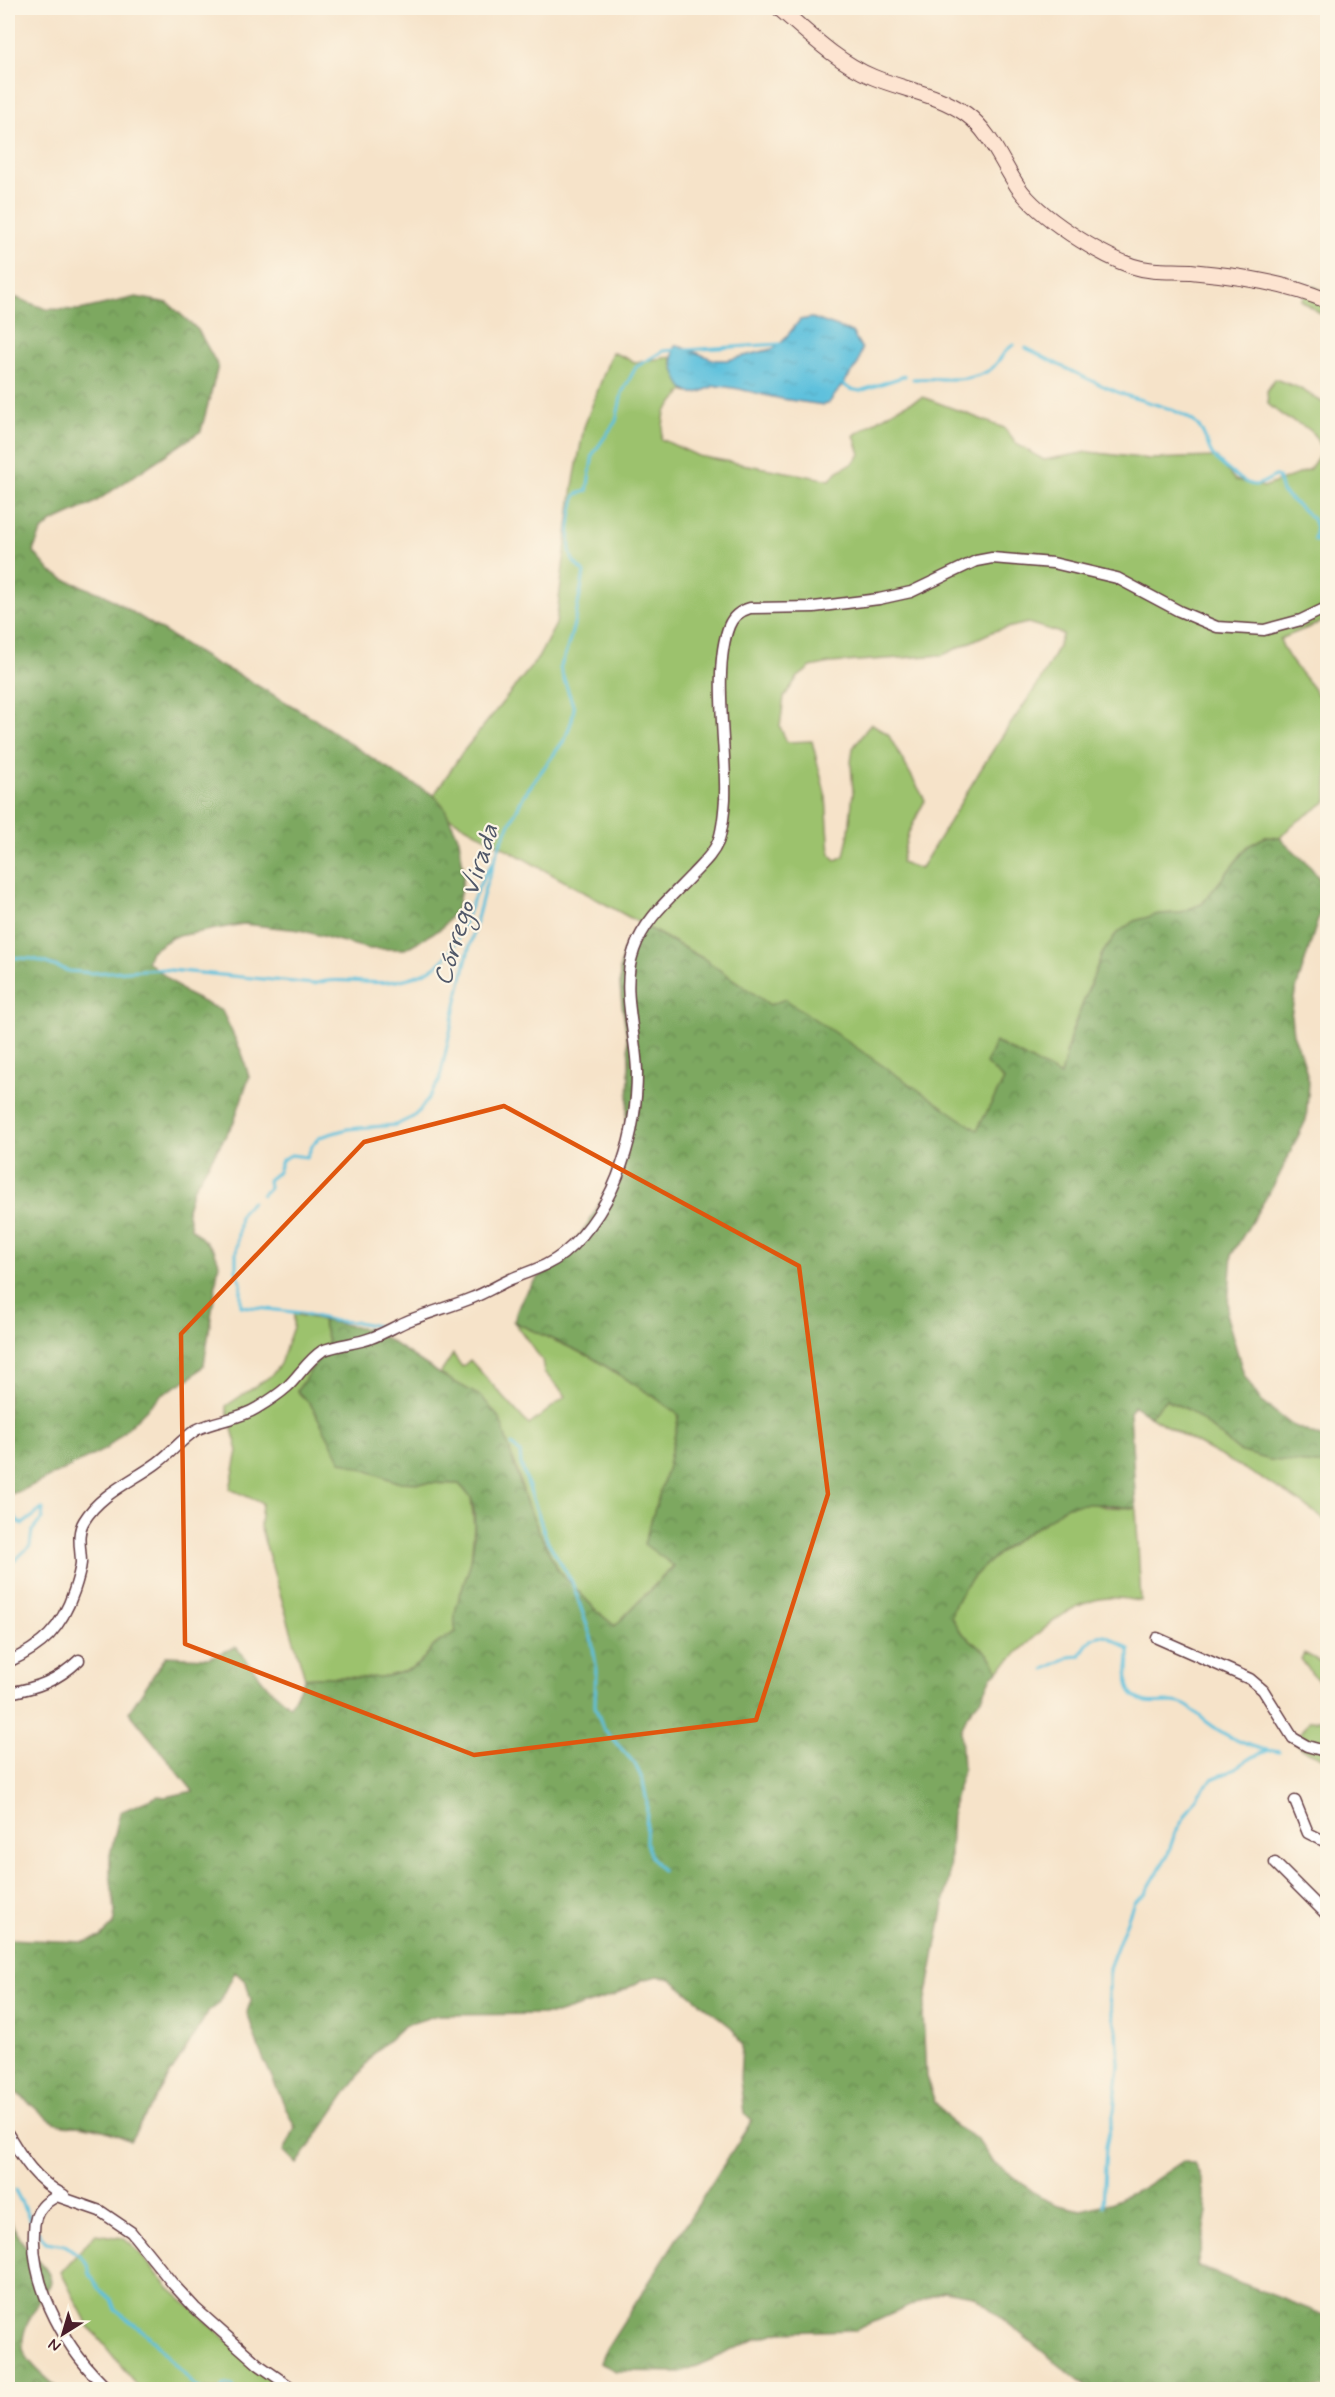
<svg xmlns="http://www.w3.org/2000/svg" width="1335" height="2397" viewBox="0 0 1335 2397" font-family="Mynerve,sans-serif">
	<defs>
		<pattern id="forest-crowns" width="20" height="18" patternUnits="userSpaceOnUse" patternTransform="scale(1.5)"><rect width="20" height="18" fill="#7da860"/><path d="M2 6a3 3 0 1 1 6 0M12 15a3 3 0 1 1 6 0" fill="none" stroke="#68884f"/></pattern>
		<pattern id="water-ripples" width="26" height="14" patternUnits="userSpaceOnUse" patternTransform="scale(1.5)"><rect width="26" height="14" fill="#5fc1dd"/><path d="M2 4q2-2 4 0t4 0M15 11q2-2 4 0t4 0" fill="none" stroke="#54a5be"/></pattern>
	</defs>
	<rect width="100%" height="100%" fill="#fcf5e5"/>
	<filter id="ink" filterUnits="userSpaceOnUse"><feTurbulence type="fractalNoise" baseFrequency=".0167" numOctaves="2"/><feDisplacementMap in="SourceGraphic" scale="12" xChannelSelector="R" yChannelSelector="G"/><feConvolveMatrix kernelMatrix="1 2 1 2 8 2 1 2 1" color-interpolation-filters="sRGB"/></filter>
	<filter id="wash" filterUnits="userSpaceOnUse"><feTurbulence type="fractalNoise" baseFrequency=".008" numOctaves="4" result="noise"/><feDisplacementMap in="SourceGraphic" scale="24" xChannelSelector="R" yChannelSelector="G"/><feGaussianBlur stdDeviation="1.35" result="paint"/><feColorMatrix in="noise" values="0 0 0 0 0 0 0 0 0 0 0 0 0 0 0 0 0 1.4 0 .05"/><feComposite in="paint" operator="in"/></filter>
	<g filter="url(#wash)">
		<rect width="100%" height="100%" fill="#f6e3c9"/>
		<path fill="#9cc26d" stroke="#73704c" stroke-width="1.5" fill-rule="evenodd" d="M1313 286 1327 293V318L1301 300Z
			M612 352 635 362 671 357C673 369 680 387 689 393L683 391 665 412 661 439 698 456 830 480C841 463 852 470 860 454L854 435 896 409 923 397 1004 428 1018 445 1044 460 1088 452 1150 459 1216 457 1235 480 1264 487 1309 470 1322 451C1312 427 1310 429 1288 419 1281 415 1274 409 1268 404L1267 391 1275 379 1299 388 1327 405V620L1280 639C1288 665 1314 683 1326 708 1330 716 1327 786 1327 801L1291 826 1280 838 1265 837 1248 846 1202 904 1179 913 1159 914 1116 934 1102 954 1071 1034 1061 1076 995 1042 1004 1080 977 1131 785 1000 770 1005 704 959 447 816 443 807 434 795 462 753 538 658 556 624 573 486 584 427ZM1028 623 1063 634C1047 675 1029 697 1005 732 975 776 949 824 920 869L901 862 908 834 925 800 888 734 871 723 853 748 851 763 853 792 849 832 844 856 836 860 830 854 826 797 812 741 787 742 780 727 784 697 797 678 811 667 830 663 943 655 994 631Z
			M294 1314 322 1320 328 1341 326 1348 297 1391 311 1405 341 1460 397 1482 459 1484 471 1497 474 1526 471 1563 459 1598 456 1632C448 1637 439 1641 433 1647 426 1654 422 1663 414 1667 378 1686 342 1673 305 1678L260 1526 262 1503 230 1489 238 1451 226 1406 272 1375 280 1364 293 1327Z
			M514 1322 591 1357 653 1396 679 1415 668 1466 674 1565 615 1626 599 1613 557 1569 527 1505 517 1470 440 1374 453 1354 462 1367 470 1360 529 1425 566 1396 544 1372 542 1360Z
			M1165 1400 1189 1410 1239 1451 1327 1465V1522C1274 1479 1208 1453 1150 1416Z
			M1092 1503 1106 1507 1136 1508 1141 1601C1131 1600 1119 1597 1109 1598 1065 1600 1029 1644 998 1671 991 1649 973 1645 959 1630 956 1626 954 1621 951 1617 960 1574 1016 1540 1050 1518 1055 1515 1060 1509 1065 1506 1072 1503 1084 1504 1092 1503Z
			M1304 1653 1327 1665V1689L1312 1674 1301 1659Z
			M1327 1717V1760L1301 1749 1295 1741 1310 1720H1325Z
			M95 2234 123 2238 136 2249 169 2288 282 2389H140L88 2325 61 2272Z"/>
		<path fill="url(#forest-crowns)" stroke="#646446" stroke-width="1.5" d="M8 290 14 297 46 309 80 310 136 297 168 303 198 330 218 366 201 431 92 504 52 522 41 532 33 551 51 572 66 580 105 595 216 664 239 675 308 715 399 776 434 795 444 807 459 839 464 875 457 908 442 928 405 949H369L300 930 243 924 173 937 151 951 147 961 187 994 222 1011 242 1053 249 1077 234 1122 193 1189 187 1209 191 1228 214 1250 219 1263 204 1365 192 1377 162 1394 106 1449 23 1490 8 1495Z
			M1265 837 1280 838 1309 865 1319 878 1325 897 1295 993 1291 1016 1293 1034 1303 1059 1309 1082 1306 1120 1278 1178 1232 1254 1227 1317 1244 1375 1261 1401 1292 1425 1327 1440V1465L1270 1460 1239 1451 1189 1410 1165 1400 1150 1416 1133 1405 1130 1412 1136 1508C1113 1507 1091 1501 1068 1506 1061 1508 1056 1515 1050 1519 1015 1539 960 1576 951 1617 954 1621 956 1626 959 1630 973 1645 991 1649 998 1671L992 1676 983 1696 967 1715 961 1731 963 1770 952 1809 949 1878 923 2015 926 2077 935 2102 955 2126 977 2139 992 2161 1042 2198 1058 2205 1081 2210 1110 2203 1143 2188 1183 2161 1194 2164 1203 2181V2196L1208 2213 1197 2266 1327 2316V2389H1092L1079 2381 974 2296 943 2291 856 2330 780 2332 756 2339 684 2372 616 2371 600 2363 604 2353 752 2120 744 2113 740 2079 742 2045 732 2028 671 1979 658 1976 642 1980 615 1995 556 2014 437 2015 404 2026 374 2053 297 2164 284 2151 295 2128 259 2049 247 2012 251 2000 246 1982 235 1972 219 2004 208 2012 130 2141C114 2132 95 2127 77 2125 72 2125 67 2126 63 2125 43 2120 30 2100 13 2091L8 2094V1939L84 1942 101 1937 113 1925 115 1912 110 1873V1855L120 1812 158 1796 166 1797 193 1791 129 1712 166 1656 209 1658 236 1647 268 1687 290 1706 305 1678C342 1673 378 1686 414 1667 422 1663 426 1654 433 1647 439 1641 448 1637 456 1632 450 1610 465 1586 470 1564 474 1548 477 1514 471 1498 469 1493 462 1488 459 1484L397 1482 341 1461 311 1405 297 1391 326 1348 328 1341 322 1320 375 1331 440 1374 482 1397 500 1419 527 1505 557 1569 599 1613 615 1626 674 1566 644 1544 668 1466 679 1415 653 1396 591 1357 514 1322C522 1281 556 1266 579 1236 593 1218 615 1177 620 1155 627 1126 629 1093 629 1064 630 1026 611 983 625 946 628 938 636 930 641 924L704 959 770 1005 785 999 977 1130 1004 1080 986 1064 995 1042 1061 1076 1071 1034 1102 954 1116 934 1134 921 1159 914 1179 913 1202 904 1248 846Z
			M8 2218 23 2243 45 2268 50 2276 51 2283C41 2301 20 2326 23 2347 24 2361 49 2380 59 2389H8Z"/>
		<path fill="url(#water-ripples)" stroke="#547084" stroke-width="1.5" d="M812 318 852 332 862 349 858 364 829 403 824 405C810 403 796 401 782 399 761 395 739 387 717 386 709 386 700 395 691 393 678 391 667 356 676 345L715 360H728L772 349 782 342 800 320Z"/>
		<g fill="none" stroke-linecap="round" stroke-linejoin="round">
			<path stroke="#5fc1dd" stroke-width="3" d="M1026 348C1059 365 1091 382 1125 395 1148 403 1173 407 1193 421 1204 429 1206 442 1211 452 1216 462 1244 484 1254 485 1262 485 1269 479 1275 476L1278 477 1282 492 1313 519 1316 527 1314 540 1323 544 1328 552
				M685 350 780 344
				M913 379C938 377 965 384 988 371 999 365 1003 349 1014 345
				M841 383 850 389 860 391 905 376
				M8 957 34 959 69 971 92 973 159 969 314 984C338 976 364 985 388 982 473 972 455 915 493 862
				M262 1195 269 1188 268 1180 278 1172 282 1160 291 1155 307 1157 313 1144 320 1137 347 1129 396 1125 413 1117 421 1109 439 1082 466 960 485 888 500 844 524 795 565 739 572 720 574 708 560 668C573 637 578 605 584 573 581 567 574 565 572 558 566 542 571 513 575 497L577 494 587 491 593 454 616 421 622 393 636 367 663 351 675 350
				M252 1202 244 1209 240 1215 236 1254V1270L241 1283V1306L302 1313 334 1321 357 1322 382 1327
				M512 1445 520 1453 521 1464 547 1540 572 1582 591 1637 596 1665 595 1706 603 1728 635 1764 643 1781 647 1802 646 1844 651 1857 662 1871
				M8 1511 15 1516 18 1522 23 1524 42 1509
				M8 1567 30 1546 32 1531 42 1519 43 1509
				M1045 1669 1069 1657 1080 1656C1094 1627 1107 1633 1129 1650 1130 1664 1123 1684 1133 1694 1148 1711 1167 1696 1185 1705 1193 1709 1200 1717 1207 1722 1229 1739 1252 1749 1279 1752
				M15 2190 32 2223
				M1103 2206 1106 2146 1114 2111 1119 2065 1117 2031 1109 1999V1968L1134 1902 1145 1894 1168 1854 1175 1833 1200 1792 1212 1779 1229 1772 1252 1757 1267 1751
				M37 2231 46 2242 65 2245 79 2255 88 2265 90 2274 98 2288 111 2299 115 2310 147 2334 195 2386 203 2390
				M221 2390 224 2385 233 2386 234 2390"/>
		</g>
	</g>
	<g filter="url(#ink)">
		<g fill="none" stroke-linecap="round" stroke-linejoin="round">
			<g stroke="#643c43" stroke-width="13">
				<path id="street" d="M1157 1638 1250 1679 1263 1690 1293 1738 1307 1746 1328 1752
					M8 1662C43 1646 61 1629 74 1591 77 1582 80 1573 81 1563 81 1549 76 1534 84 1521 101 1493 133 1481 157 1463 171 1453 182 1439 196 1430 215 1420 238 1420 257 1408 267 1402 278 1395 287 1387 299 1376 308 1360 322 1351 337 1344 356 1344 371 1338 385 1333 397 1325 410 1320 431 1312 452 1306 472 1298 485 1293 498 1285 511 1279 529 1271 547 1267 563 1254 590 1232 611 1198 622 1164 632 1135 637 1103 637 1072 636 1032 620 988 634 950 644 920 670 898 691 876 701 865 712 856 718 842 723 829 724 813 725 799 727 750 712 669 729 626 733 616 740 611 750 608L814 607 879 599 911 592 976 561 992 558 1053 563 1117 578 1179 611 1217 627 1264 630 1301 620 1328 607
					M8 1693C37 1688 57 1681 79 1660
					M1295 1801 1308 1833 1328 1843
					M1275 1863 1328 1916
					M8 2134C23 2159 37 2182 64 2195
					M109 2390C68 2353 31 2289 34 2232 34 2224 36 2213 42 2207 46 2202 52 2199 57 2196L100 2211 131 2232 173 2284 195 2308 259 2365 295 2390"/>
			</g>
			<g stroke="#643c43" stroke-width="17">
				<path id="secondary" d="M779 8C808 33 837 62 873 77 904 90 938 94 966 114 990 131 1002 163 1018 187 1039 217 1098 254 1132 266 1153 273 1174 270 1195 272 1240 276 1286 283 1328 301"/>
			</g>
			<use href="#street" stroke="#fff" stroke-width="10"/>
			<use href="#secondary" stroke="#fde4d1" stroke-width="15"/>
		</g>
	</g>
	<path fill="none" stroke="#e0560e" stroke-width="4.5" stroke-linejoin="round" d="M504 1106 799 1266 828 1494 756 1720 474 1755 185 1644 181 1334 364 1142Z"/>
	<g text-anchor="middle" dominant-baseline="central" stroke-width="4.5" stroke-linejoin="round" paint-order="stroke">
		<g font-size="26" font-style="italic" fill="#515869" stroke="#fcf5e5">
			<text transform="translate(467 905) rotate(-73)">Córrego Virada</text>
		</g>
	</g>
	<rect width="1335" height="2397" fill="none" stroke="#fcf5e5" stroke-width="30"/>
	<g transform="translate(63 2334) rotate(217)" stroke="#fcf5e5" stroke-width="4.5" paint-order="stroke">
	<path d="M0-4.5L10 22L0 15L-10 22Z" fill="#4a1f2b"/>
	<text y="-9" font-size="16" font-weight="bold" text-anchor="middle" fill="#4a1f2b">N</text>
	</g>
</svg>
